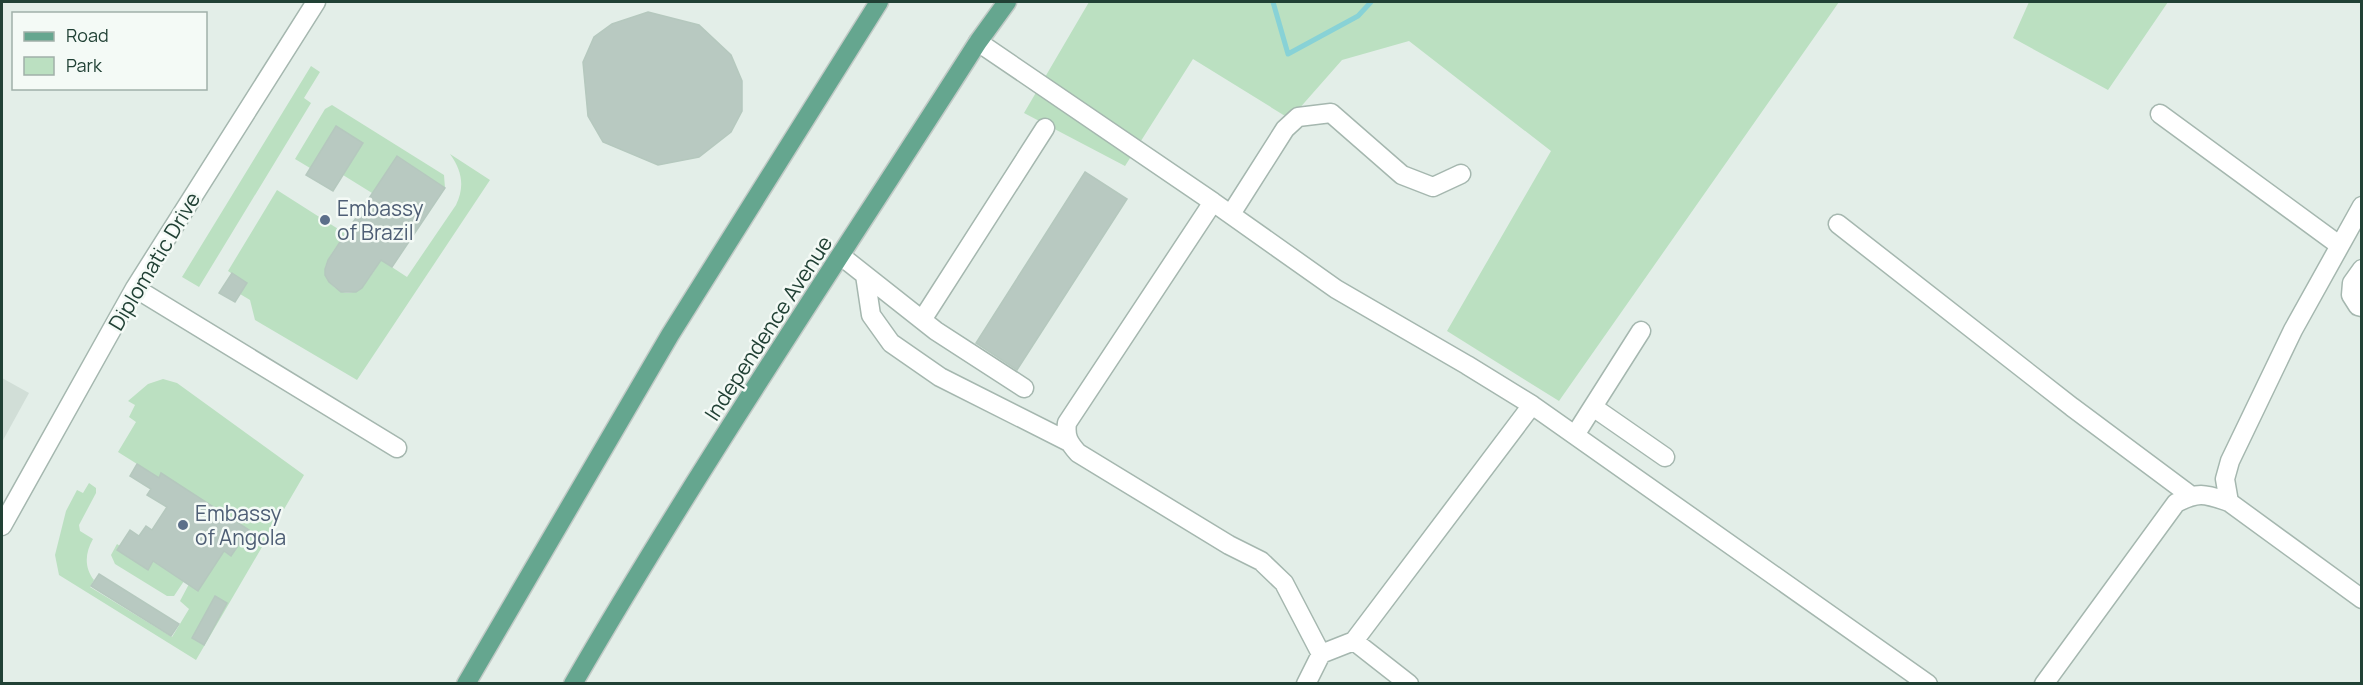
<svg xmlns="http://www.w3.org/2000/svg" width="2363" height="685" viewBox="0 0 2363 685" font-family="Manrope,sans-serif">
	<rect width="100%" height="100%" fill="#e3eee8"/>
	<path fill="#d1ded7" d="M2 378 29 393 2 442Z"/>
	<path fill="#bbe0c1" d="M1089 2H1839L1559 401 1447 331 1551 151 1409 41 1342 60 1290 119 1193 59 1125 166 1024 113Z
		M2029 2H2168L2108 90 2013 38Z
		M311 66 320 72 304 98 311 103 199 287 182 277Z
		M332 105 444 175 445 188 372 193 343 175 363 143 310 168 295 159 325 109Z
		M450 154 490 180 357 380 255 320 250 300 240 294 246 283 228 271 277 190 346 234C339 244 326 258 325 270 325 276 329 283 333 286 356 306 370 277 381 260L407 277 456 205C465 186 462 171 450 154Z
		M163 379 177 383 304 475 196 660 59 575 55 555 66 511 77 490 83 493 89 483 96 488V493L79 525 80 531 93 539C85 553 84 567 94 580L90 587 172 637 189 609 180 601 189 584 198 590 211 571 204 566 217 547 231 556 248 530 162 474 151 489 146 486 153 474 118 452 136 422 129 417 135 405 128 401 148 384Z
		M117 544 120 546 117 550 148 569 153 561 184 581 174 596H167L115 564 111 555Z"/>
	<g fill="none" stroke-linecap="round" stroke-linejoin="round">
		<path stroke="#88d2d6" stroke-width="5" d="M1273 2 1288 54 1358 16 1371 2"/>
	</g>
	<path fill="#b8c9c1" stroke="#b5c8be" stroke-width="1.5" d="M648 12 699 25 731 55 742 81V111L731 132 699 157 658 165 603 142 588 116 583 62 594 37 612 24Z
		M336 126 363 143 333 191 306 175Z
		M397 156 445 188 392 267 381 260 362 288 356 292H341L329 282 325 275V269L328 260Z
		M1085 172 1127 199 1017 370 976 343Z
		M232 273 247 283 235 302 219 293Z
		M137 464 159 478 161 473 249 530 231 556 224 551 198 591 153 561 148 570 117 550 130 530 139 536 146 526 152 530 167 507 147 495 151 489 130 476Z
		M99 574 179 624 171 636 91 586Z
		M215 596 227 603 204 645 192 638Z"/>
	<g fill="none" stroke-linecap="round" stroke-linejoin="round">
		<g stroke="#a5b7af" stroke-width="21">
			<path id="minor" d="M978 42 1213 202 1067 423C1065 437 1069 443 1078 453L1229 545 1261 561 1284 583 1321 654
				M2160 114 2339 245
				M1213 202 1336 289 1467 365 1532 405 1928 684
				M1231 214 1285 129 1298 117 1331 113 1402 175 1433 187 1461 174
				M1838 224 2072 407 2190 495
				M841 256 936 331 1024 388
				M2362 269 2352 283 2351 295 2358 306 2362 307
				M865 275 871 315 891 343 940 377 1069 442
				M135 288 397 448
				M922 320 1045 128
				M1593 407 1665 457
				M1575 435 1641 331
				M2229 502 2225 479 2230 461 2293 330 2362 206
				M2 526 135 288 316 2
				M1354 641 1409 684
				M1306 684 1321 654 1354 641 1532 405
				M2044 684 2176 503C2199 491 2205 494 2229 502L2362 599"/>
		</g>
		<g stroke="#c1cac6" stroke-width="21">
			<path id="major" d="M466 684 670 335 879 2
				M573 684C700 465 842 255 978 42L1007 2"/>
		</g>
		<use href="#minor" stroke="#fff" stroke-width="18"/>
		<use href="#major" stroke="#65a68f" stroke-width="18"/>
	</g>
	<g fill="#5c6f8a" stroke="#f4faf6" stroke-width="2">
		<circle cx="325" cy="220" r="6"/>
		<circle cx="183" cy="525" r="6"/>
	</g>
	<g text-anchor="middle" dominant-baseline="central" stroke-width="5" stroke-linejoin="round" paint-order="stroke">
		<g font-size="21" fill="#4e5e75" stroke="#f4faf6" text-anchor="start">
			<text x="337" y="208">Embassy<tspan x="337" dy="24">of Brazil</tspan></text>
			<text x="195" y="513">Embassy<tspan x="195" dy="24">of Angola</tspan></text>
		</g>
		<g font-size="21" fill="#214135" stroke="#f4faf6">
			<text transform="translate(154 261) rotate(-59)">Diplomatic Drive</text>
			<text transform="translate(768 328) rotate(-57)">Independence Avenue</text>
		</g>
	</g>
	<rect width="2363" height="685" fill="none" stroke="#214135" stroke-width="6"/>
	<rect x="12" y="12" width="195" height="78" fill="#f4faf6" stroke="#a0b0a9" stroke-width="1.5"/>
	<rect x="24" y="32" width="30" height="9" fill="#65a68f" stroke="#a0b0a9" stroke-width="1.5"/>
	<text x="66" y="42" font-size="18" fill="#214135">Road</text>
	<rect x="24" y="57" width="30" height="18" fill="#bbe0c1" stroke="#a0b0a9" stroke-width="1.5"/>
	<text x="66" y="72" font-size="18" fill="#214135">Park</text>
</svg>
